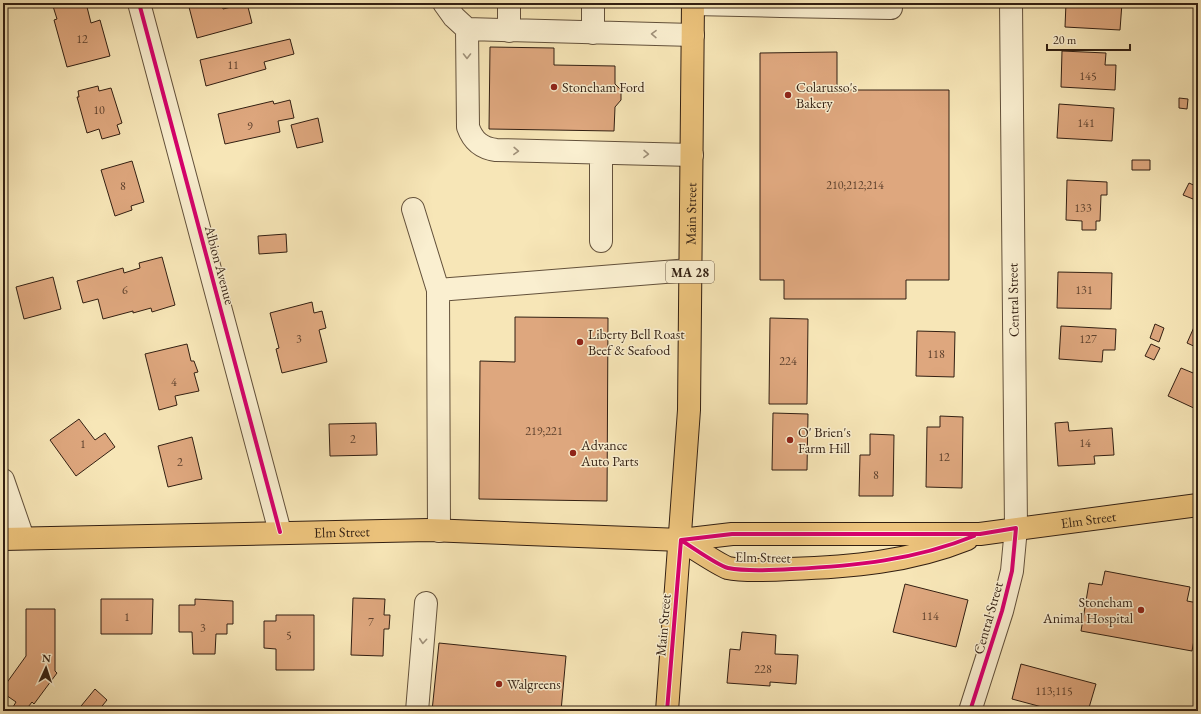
<svg xmlns="http://www.w3.org/2000/svg" width="1201" height="714" viewBox="0 0 1201 714" font-family="'EB Garamond',serif">
	<rect width="100%" height="100%" fill="#f7e6b7"/>
	<filter id="stains"><feTurbulence type="fractalNoise" baseFrequency=".005" numOctaves="4"/><feColorMatrix values="0 0 0 0 .2 0 0 0 0 .09 0 0 0 0 .02 0 0 0 .5 -.17"/></filter>
	<radialGradient id="worn" r=".72"><stop offset=".6" stop-color="#630" stop-opacity="0"/><stop offset="1" stop-color="#630" stop-opacity=".3"/></radialGradient>
	<path fill="#dea77e" stroke="#321f12" d="M52 3H86L91 23 100 20 110 56 67 67 54 20 57 19Z
		M205 3H222L223 9 247 3 252 23 197 38 189 7Z
		M1066 3H1122L1120 30 1065 27Z
		M1147 3H1174V7L1146 6Z
		M290 39 294 54 264 62 266 69 206 86 200 60Z
		M490 47 554 48V65L615 66V84L621 90V100L615 107 614 131 489 129Z
		M1062 51 1106 53 1105 65H1116L1115 90 1061 87Z
		M837 52V90H949V280H906V299H784V280H760V53Z
		M98 86 99 91 111 88 122 123 117 125 120 134 102 139 99 129 87 133 77 97H79L78 91Z
		M1179 98 1188 99 1187 109 1179 108Z
		M290 100 294 118 278 121 280 132 225 144 218 114 273 101 274 104Z
		M1059 104 1114 108 1112 141 1057 138Z
		M318 118 323 142 297 148 291 125Z
		M1132 160H1150V170H1132Z
		M132 161 144 202 131 206 132 210 115 216 101 170Z
		M1067 180 1107 182V195H1101L1100 221H1096V230H1082V221L1066 220Z
		M1189 183 1198 187 1193 199 1183 195Z
		M286 234 287 252 259 254 258 236Z
		M162 257 175 305 152 312 151 308 133 313V311L103 319 98 299 83 303 77 281 123 268 124 273 140 268 139 263Z
		M1058 272 1112 273 1111 309 1057 308Z
		M53 277 61 309 24 319 16 287Z
		M312 302 314 313 322 311 326 328 319 330 327 362 282 373 276 349 279 348 270 313Z
		M515 317 608 318 607 501 479 499 480 361 515 362Z
		M770 318 808 319 807 404H769Z
		M1198 318V348L1187 343Z
		M1155 324 1164 328 1159 342 1150 338Z
		M1061 326 1116 329 1115 350H1103L1102 362 1059 359Z
		M917 331 955 332 954 377 916 376Z
		M187 344 191 361H194L198 372 194 373 199 391 175 396 177 405 159 410 145 354Z
		M1151 344 1160 348 1154 360 1145 356Z
		M1181 368 1198 375V410L1168 396Z
		M773 413 808 414 807 470H772Z
		M940 416 963 417 962 488 926 487 927 427H940Z
		M79 419 95 440 105 433 115 447 76 476 50 440Z
		M1068 422 1069 431 1112 428 1114 455 1094 456 1095 464 1058 466 1055 423Z
		M376 423 377 455 330 456 329 424Z
		M870 434 894 435 893 496H859L860 455H870Z
		M192 437 202 479 168 487 158 446Z
		M1105 571 1190 587 1187 601 1198 603V618L1192 651 1081 631 1089 583 1102 585Z
		M905 584 968 600 956 647 893 632Z
		M353 598 385 599 384 615H390L389 629H384L383 656 351 655Z
		M101 599H153L152 634H101Z
		M195 599 233 601V624H227V634H216L215 654H193L192 632H179V605H195Z
		M26 609H55V671L57 673 34 704 32 702 25 711H19L13 707 16 702 3 693V688L26 656Z
		M276 615H314V670H276V649L264 648V621H276Z
		M742 632 776 635 775 654 798 655 796 684 770 682V686L727 683 730 649 740 650Z
		M439 643 566 656 561 711H432Z
		M1021 664 1096 684 1088 711H1057L1012 699Z
		M95 689 107 700 98 711H77Z"/>
	<g fill="none" stroke-linecap="round" stroke-linejoin="round">
		<g stroke="#63513b" stroke-width="24">
			<path id="minor" d="M139 3 280 532
				M444 3 454 17 467 29
				M781 3V6L891 8V3
				M693 4 781 6
				M509 31V3
				M593 33V3
				M692 155 496 150C481 148 473 141 468 127L467 29 693 35
				M413 209 438 290
				M601 241V153
				M3 480 23 538
				M439 531 438 290 690 270
				M417 711 426 603
				M970 711 1002 611 1012 571 1016 528 1011 3"/>
		</g>
		<g stroke="#321f12" stroke-width="24">
			<g id="major">
				<path id="s1" d="M3 539 429 530 681 540 732 534H980L1198 505"/>
				<path d="M681 540C691 546 719 565 728 568 741 571 774 570 789 569 850 567 910 562 967 539"/>
				<path id="s2" d="M667 711 689 410 693 3"/>
			</g>
		</g>
		<use href="#minor" stroke="#faefd0" stroke-width="22"/>
		<use href="#major" stroke="#ecc37c" stroke-width="22"/>
		<g stroke="#faefd0" stroke-width="6">
			<path id="cycleway" d="M139 3 280 532
				M681 540 732 534H980L1016 528 1012 571 1002 611 970 711
				M681 540C690 546 719 566 728 568 743 571 776 570 792 569 855 566 915 560 974 536
				M667 711 681 540"/>
		</g>
		<use href="#cycleway" stroke="#d6006c" stroke-width="4"/>
	</g>
	<defs><path id="oneway-chevron" d="M-2-3.5L2.5 0L-2 3.5" fill="none" stroke-width="1.6" stroke-linecap="round" stroke-linejoin="round"/></defs>
	<g stroke="#a0917a">
		<use href="#oneway-chevron" transform="translate(654 34) rotate(-179)"/>
		<use href="#oneway-chevron" transform="translate(467 56) rotate(90)"/>
		<use href="#oneway-chevron" transform="translate(516 151) rotate(2)"/>
		<use href="#oneway-chevron" transform="translate(646 154) rotate(1)"/>
		<use href="#oneway-chevron" transform="translate(423 641) rotate(95)"/>
	</g>
	<g fill="#8f2418" stroke="#faefd0" stroke-width="1.5">
		<circle cx="554" cy="87" r="4"/>
		<circle cx="788" cy="95" r="4"/>
		<circle cx="580" cy="342" r="4"/>
		<circle cx="790" cy="440" r="4"/>
		<circle cx="573" cy="453" r="4"/>
		<circle cx="1141" cy="610" r="4"/>
		<circle cx="499" cy="684" r="4"/>
	</g>
	<g text-anchor="middle" dominant-baseline="central" stroke-width="3" stroke-linejoin="round" paint-order="stroke">
		<g font-size="12" fill="#5d412d">
			<text x="82" y="39">12</text>
			<text x="233" y="65">11</text>
			<text x="1088" y="76">145</text>
			<text x="99" y="110">10</text>
			<text x="1086" y="123">141</text>
			<text x="250" y="126">9</text>
			<text x="855" y="185">210;212;214</text>
			<text x="123" y="186">8</text>
			<text x="1083" y="208">133</text>
			<text x="125" y="290">6</text>
			<text x="1084" y="290">131</text>
			<text x="299" y="339">3</text>
			<text x="1088" y="339">127</text>
			<text x="936" y="354">118</text>
			<text x="788" y="361">224</text>
			<text x="174" y="382">4</text>
			<text x="544" y="431">219;221</text>
			<text x="353" y="439">2</text>
			<text x="1085" y="443">14</text>
			<text x="83" y="444">1</text>
			<text x="944" y="457">12</text>
			<text x="180" y="462">2</text>
			<text x="876" y="475">8</text>
			<text x="930" y="616">114</text>
			<text x="127" y="617">1</text>
			<text x="371" y="622">7</text>
			<text x="203" y="628">3</text>
			<text x="289" y="635">5</text>
			<text x="763" y="669">228</text>
			<text x="1054" y="691">113;115</text>
		</g>
		<rect fill="#faefd0" stroke="#6e5d4b" stroke-width="1" x="666" y="261" width="48" height="22" rx="3"/>
		<g font-size="13" font-weight="bold" fill="#321f12">
			<text x="690" y="272">MA 28</text>
		</g>
		<g font-size="14" fill="#321f12" stroke="#faefd0" text-anchor="start">
			<text x="562" y="87">Stoneham Ford</text>
			<text x="796" y="87">Colarusso's<tspan x="796" dy="16">Bakery</tspan></text>
			<text x="588" y="334">Liberty Bell Roast<tspan x="588" dy="16">Beef &amp; Seafood</tspan></text>
			<text x="798" y="432">O' Brien's<tspan x="798" dy="16">Farm Hill</tspan></text>
			<text x="581" y="445">Advance<tspan x="581" dy="16">Auto Parts</tspan></text>
			<text x="1133" y="602" text-anchor="end">Stoneham<tspan x="1133" dy="16">Animal Hospital</tspan></text>
			<text x="507" y="684">Walgreens</text>
		</g>
		<g font-size="14" fill="#321f12" stroke="#faefd0">
			<text stroke="none"><textPath href="#s2" startOffset="498">Main Street</textPath></text>
			<text transform="translate(220 265) rotate(75)">Albion Avenue</text>
			<text transform="translate(1013 300) rotate(-91)">Central Street</text>
			<text stroke="none"><textPath href="#s1" startOffset="1087">Elm Street</textPath></text>
			<text stroke="none"><textPath href="#s1" startOffset="339">Elm Street</textPath></text>
			<text transform="translate(763 557) rotate(1)">Elm Street</text>
			<text transform="translate(988 618) rotate(-74)">Central Street</text>
			<text transform="translate(663 625) rotate(-85)">Main Street</text>
		</g>
	</g>
	<rect width="1201" height="714" fill="none" stroke="#f7e6b7" stroke-width="16"/>
	<rect x="4" y="4" width="1193" height="706" fill="none" stroke="#321f12" stroke-width="2"/>
	<rect x="8" y="8" width="1185" height="698" fill="none" stroke="#321f12"/>
	<g transform="translate(46 668) rotate(3)" stroke="#faefd0" stroke-width="3" paint-order="stroke">
	<path d="M0-3L7 15L0 10L-7 15Z" fill="#321f12"/>
	<text y="-6" font-size="11" font-weight="bold" text-anchor="middle" fill="#321f12">N</text>
	</g>
	<path d="M1047 44v6h83v-6" fill="none" stroke="#321f12" stroke-width="2"/>
	<text x="1053" y="44" font-size="12" fill="#321f12" stroke="#faefd0" stroke-width="3" paint-order="stroke">20 m</text>
	<rect width="100%" height="100%" filter="url(#stains)"/>
	<rect width="100%" height="100%" fill="url(#worn)"/>
</svg>
